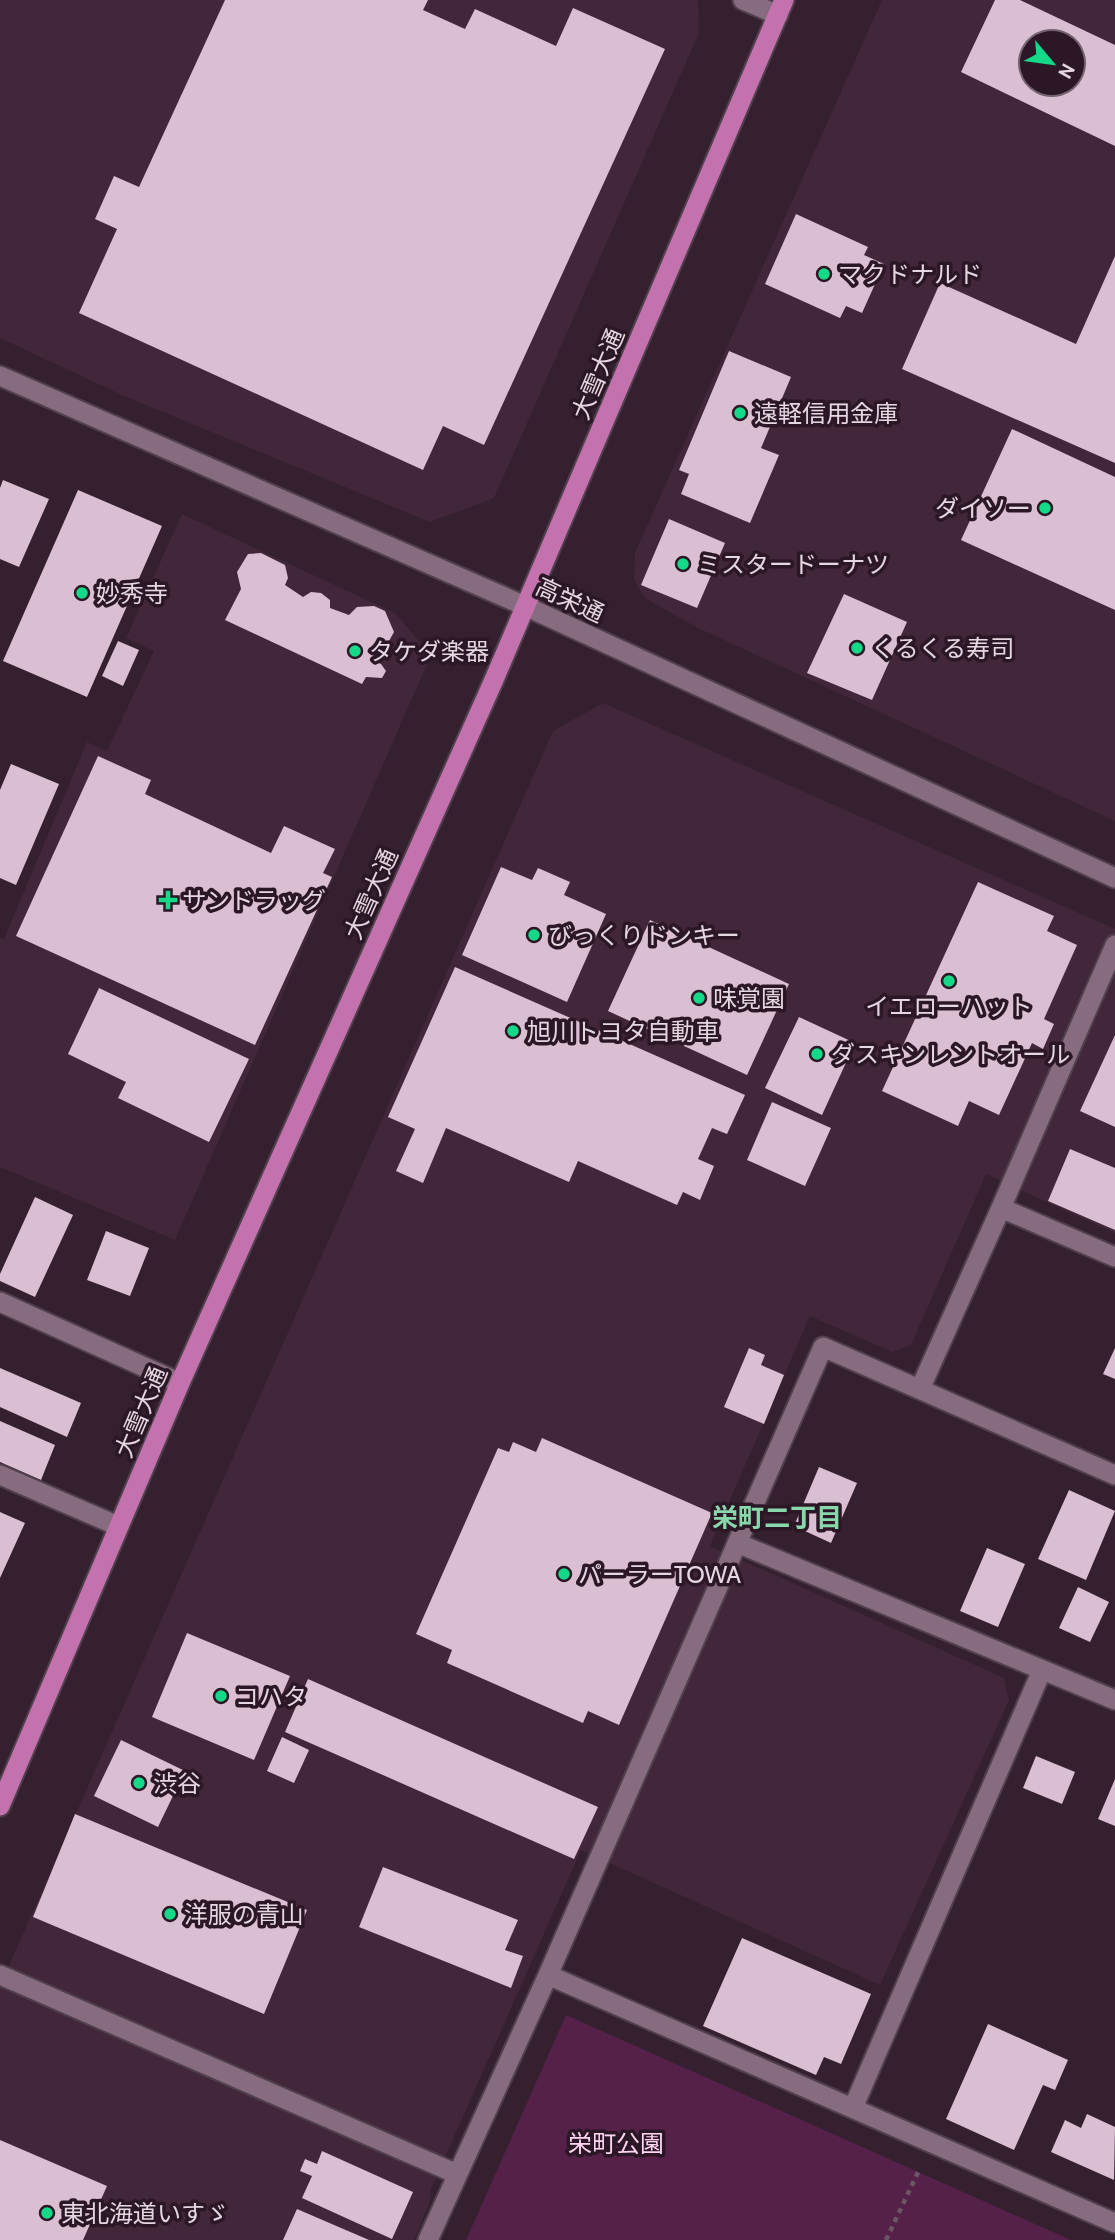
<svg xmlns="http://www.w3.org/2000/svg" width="1115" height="2240" viewBox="0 0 1115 2240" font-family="Cabin,'Noto Sans JP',sans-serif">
	<rect width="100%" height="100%" fill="#35202f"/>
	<path fill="#42273a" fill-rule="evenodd" d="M0 0H698L699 33 494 498 430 522 124 396 0 338Z
		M882 0H1115V821L696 627 645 598 634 580 635 553ZM1031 42H1073V84H1031Z
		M182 514 395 613 431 655 175 1240 0 1167V938L4 939 87 742 107 751 154 651 126 638Z
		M603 703 1115 929V1233L986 1174 911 1345 892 1352 810 1316 710 1546 1004 1678 1009 1700 880 1985 581 1850 431 2189 430 2202 414 2240H0V1986L553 731Z"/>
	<path fill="#552148" d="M566 2015 1071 2240H466Z"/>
	<path fill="#dabed1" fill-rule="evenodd" d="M225 0H428L423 10 465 29 475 9 556 46 573 8 665 49 484 445 443 426 423 470 79 313 117 229 95 219 114 176 139 187Z
		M995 0H1020L1115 45V146L961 72ZM1031 42H1073V84H1031Z
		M796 214 868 247 864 255 884 264 862 313 846 306 840 318 765 284Z
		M1115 256V463L902 369 940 283 1076 344Z
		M729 351 791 377 761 448 779 455 750 523 681 494 689 474 679 470Z
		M1012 429 1115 477V610L961 540Z
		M3 480 49 499 19 567 0 559V488Z
		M78 490 162 526 87 697 3 661Z
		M669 519 725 543 697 608 641 585Z
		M261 553 285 565 288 578 285 585 303 597 311 592 321 593 330 600V608L349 615 357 607 374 606 385 611 394 632 384 650 375 653 372 660 381 664 386 671 382 678 366 677 362 684 225 620 241 589 237 572 248 554Z
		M844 594 907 622 872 700 807 673Z
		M118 641 139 650 123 686 102 676Z
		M98 756 151 780 145 794 271 853 284 826 335 849 323 873 332 877 255 1045 16 936Z
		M11 764 59 784 16 885 0 878V790Z
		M501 867 532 880 538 868 570 882 564 895 606 914 567 1002 462 955Z
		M978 882 1054 916 1047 931 1077 945 1044 1019 1054 1024 1043 1049 1032 1043 999 1115 969 1101 958 1126 882 1091Z
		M650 920 789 984 747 1075 608 1011Z
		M455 967 745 1095 727 1134 712 1128 698 1159 714 1166 700 1200 683 1192 677 1205 578 1161 569 1182 446 1128 423 1183 396 1171 415 1129 388 1117Z
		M99 988 249 1059 209 1142 118 1098 126 1082 68 1054Z
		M799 1017 855 1043 822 1115 765 1088Z
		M1115 1035V1127L1080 1111Z
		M772 1102 831 1128 805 1186 747 1160Z
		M1070 1149 1115 1168V1230L1048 1201Z
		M35 1197 73 1215 35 1297 0 1281V1274Z
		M106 1231 149 1248 130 1296 87 1280Z
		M749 1348 765 1355 761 1365 784 1375 764 1424 724 1407Z
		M1115 1348V1379L1103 1374Z
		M0 1368 81 1403 67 1437 0 1407Z
		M0 1421 55 1445 41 1480 0 1462Z
		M542 1438 712 1513 619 1725 588 1711 583 1723 447 1663 452 1650 416 1634 498 1448 509 1452 513 1442 536 1452Z
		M819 1467 857 1483 831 1543 794 1526Z
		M1069 1490 1115 1511 1086 1580 1038 1559Z
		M0 1512 25 1523 0 1578Z
		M987 1548 1025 1564 998 1627 960 1611Z
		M1078 1587 1109 1602 1090 1642 1059 1628Z
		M187 1633 290 1676 254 1760 152 1717Z
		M308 1679 598 1807 574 1859 285 1732Z
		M282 1737 309 1750 294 1783 267 1771Z
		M121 1740 185 1771 158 1827 94 1796Z
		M1036 1756 1075 1772 1062 1804 1023 1788Z
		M1115 1779V1826L1098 1819Z
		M75 1814 307 1910 264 2014 33 1917Z
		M383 1867 518 1920 505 1950 523 1956 511 1988 359 1927Z
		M742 1938 871 1994 841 2064 824 2057 816 2075 703 2026Z
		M988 2024 1068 2060 1055 2090 1043 2085 1014 2150 946 2119Z
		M1087 2114 1115 2127 1114 2180 1051 2152 1065 2120 1081 2128Z
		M0 2140 107 2186 83 2240H0Z
		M322 2151 413 2192 392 2239 302 2198 312 2176 300 2171 305 2159 317 2164Z
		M297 2209 369 2240H283Z"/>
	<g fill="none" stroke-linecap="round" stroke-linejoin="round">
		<g stroke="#503f4c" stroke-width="23">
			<path id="service" d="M0 1475 118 1526"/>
		</g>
		<g stroke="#503f4c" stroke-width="23">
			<path id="minor" d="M743 0 778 15
				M1001 1208 1115 1257
				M0 1302 180 1383
				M920 1389 1001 1208 1115 945
				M737 1543 1115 1700
				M0 1975 457 2174
				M548 1975 1115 2223
				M853 2108 1042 1670
				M428 2240 548 1975 823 1347 1115 1475"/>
		</g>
		<g stroke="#503f4c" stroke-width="23">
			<path id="tertiary" d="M0 376 525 606 1115 878"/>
		</g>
		<g stroke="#503f4c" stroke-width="23">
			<path id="trunk" d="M0 1806 180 1383 493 682 784 0"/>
		</g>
		<path stroke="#6a5765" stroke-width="4.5" stroke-dasharray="5 5" stroke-linecap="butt" d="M886 2240 920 2168"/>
		<use href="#service" stroke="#866c7e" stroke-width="19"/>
		<use href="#minor" stroke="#866c7e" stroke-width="19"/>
		<use href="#tertiary" stroke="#866c7e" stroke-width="19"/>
		<use href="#trunk" stroke="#c472ae" stroke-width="19"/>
	</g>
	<g fill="#15d989" stroke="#2b1725" stroke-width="2.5">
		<circle cx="824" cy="274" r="7"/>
		<circle cx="740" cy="413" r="7"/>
		<circle cx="1045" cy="508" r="7"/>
		<circle cx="683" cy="564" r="7"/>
		<circle cx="82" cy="593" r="7"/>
		<circle cx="857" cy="648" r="7"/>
		<circle cx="355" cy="651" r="7"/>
		<path d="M164.5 889.5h7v7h7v7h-7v7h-7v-7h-7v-7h7z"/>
		<circle cx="534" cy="935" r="7"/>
		<circle cx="949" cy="981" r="7"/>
		<circle cx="699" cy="998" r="7"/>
		<circle cx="513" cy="1031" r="7"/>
		<circle cx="817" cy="1054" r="7"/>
		<circle cx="564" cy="1574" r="7"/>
		<circle cx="221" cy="1696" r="7"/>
		<circle cx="139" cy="1783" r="7"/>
		<circle cx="170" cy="1914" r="7"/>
		<circle cx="47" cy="2213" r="7"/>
	</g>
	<g text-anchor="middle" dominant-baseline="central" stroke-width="7" stroke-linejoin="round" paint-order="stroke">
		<g font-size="24" fill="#e5d7e1" stroke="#2b1725" text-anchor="start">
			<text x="838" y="274">マクドナルド</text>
			<text x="754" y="413">遠軽信用金庫</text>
			<text x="1031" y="508" text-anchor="end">ダイソー</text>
			<text x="697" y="564">ミスタードーナツ</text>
			<text x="96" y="593">妙秀寺</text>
			<text x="871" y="648">くるくる寿司</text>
			<text x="369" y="651">タケダ楽器</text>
			<text x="182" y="900">サンドラッグ</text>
			<text x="548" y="935">びっくりドンキー</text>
			<text x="713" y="998">味覚園</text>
			<text x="949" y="1006" text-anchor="middle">イエローハット</text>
			<text x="527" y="1031">旭川トヨタ自動車</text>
			<text x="831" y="1054">ダスキンレントオール</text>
			<text x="578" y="1574">パーラーTOWA</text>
			<text x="235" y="1696">コハタ</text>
			<text x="153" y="1783">渋谷</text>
			<text x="184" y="1914">洋服の青山</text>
			<text x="61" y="2213">東北海道いすゞ</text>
		</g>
		<g font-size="24" fill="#e5d7e1" stroke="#2b1725">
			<text transform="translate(598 374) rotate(-67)">大雪大通</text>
			<text transform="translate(570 600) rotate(25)">高栄通</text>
			<text transform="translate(371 894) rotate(-66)">大雪大通</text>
			<text transform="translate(141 1412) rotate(-67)">大雪大通</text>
		</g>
		<g font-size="24" fill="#fdd5f0" stroke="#2b1725">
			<text x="616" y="2143">栄町公園</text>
		</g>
		<g font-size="26" font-weight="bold" fill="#8ad7ab" stroke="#2b1725">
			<text x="777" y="1518">栄町二丁目</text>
		</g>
	</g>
	<g transform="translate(1052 63) rotate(119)"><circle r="33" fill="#2b1725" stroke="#756470" stroke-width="2"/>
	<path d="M0-5L12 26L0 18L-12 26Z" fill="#15d989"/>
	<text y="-10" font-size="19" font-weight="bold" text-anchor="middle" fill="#e5d7e1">N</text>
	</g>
</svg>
